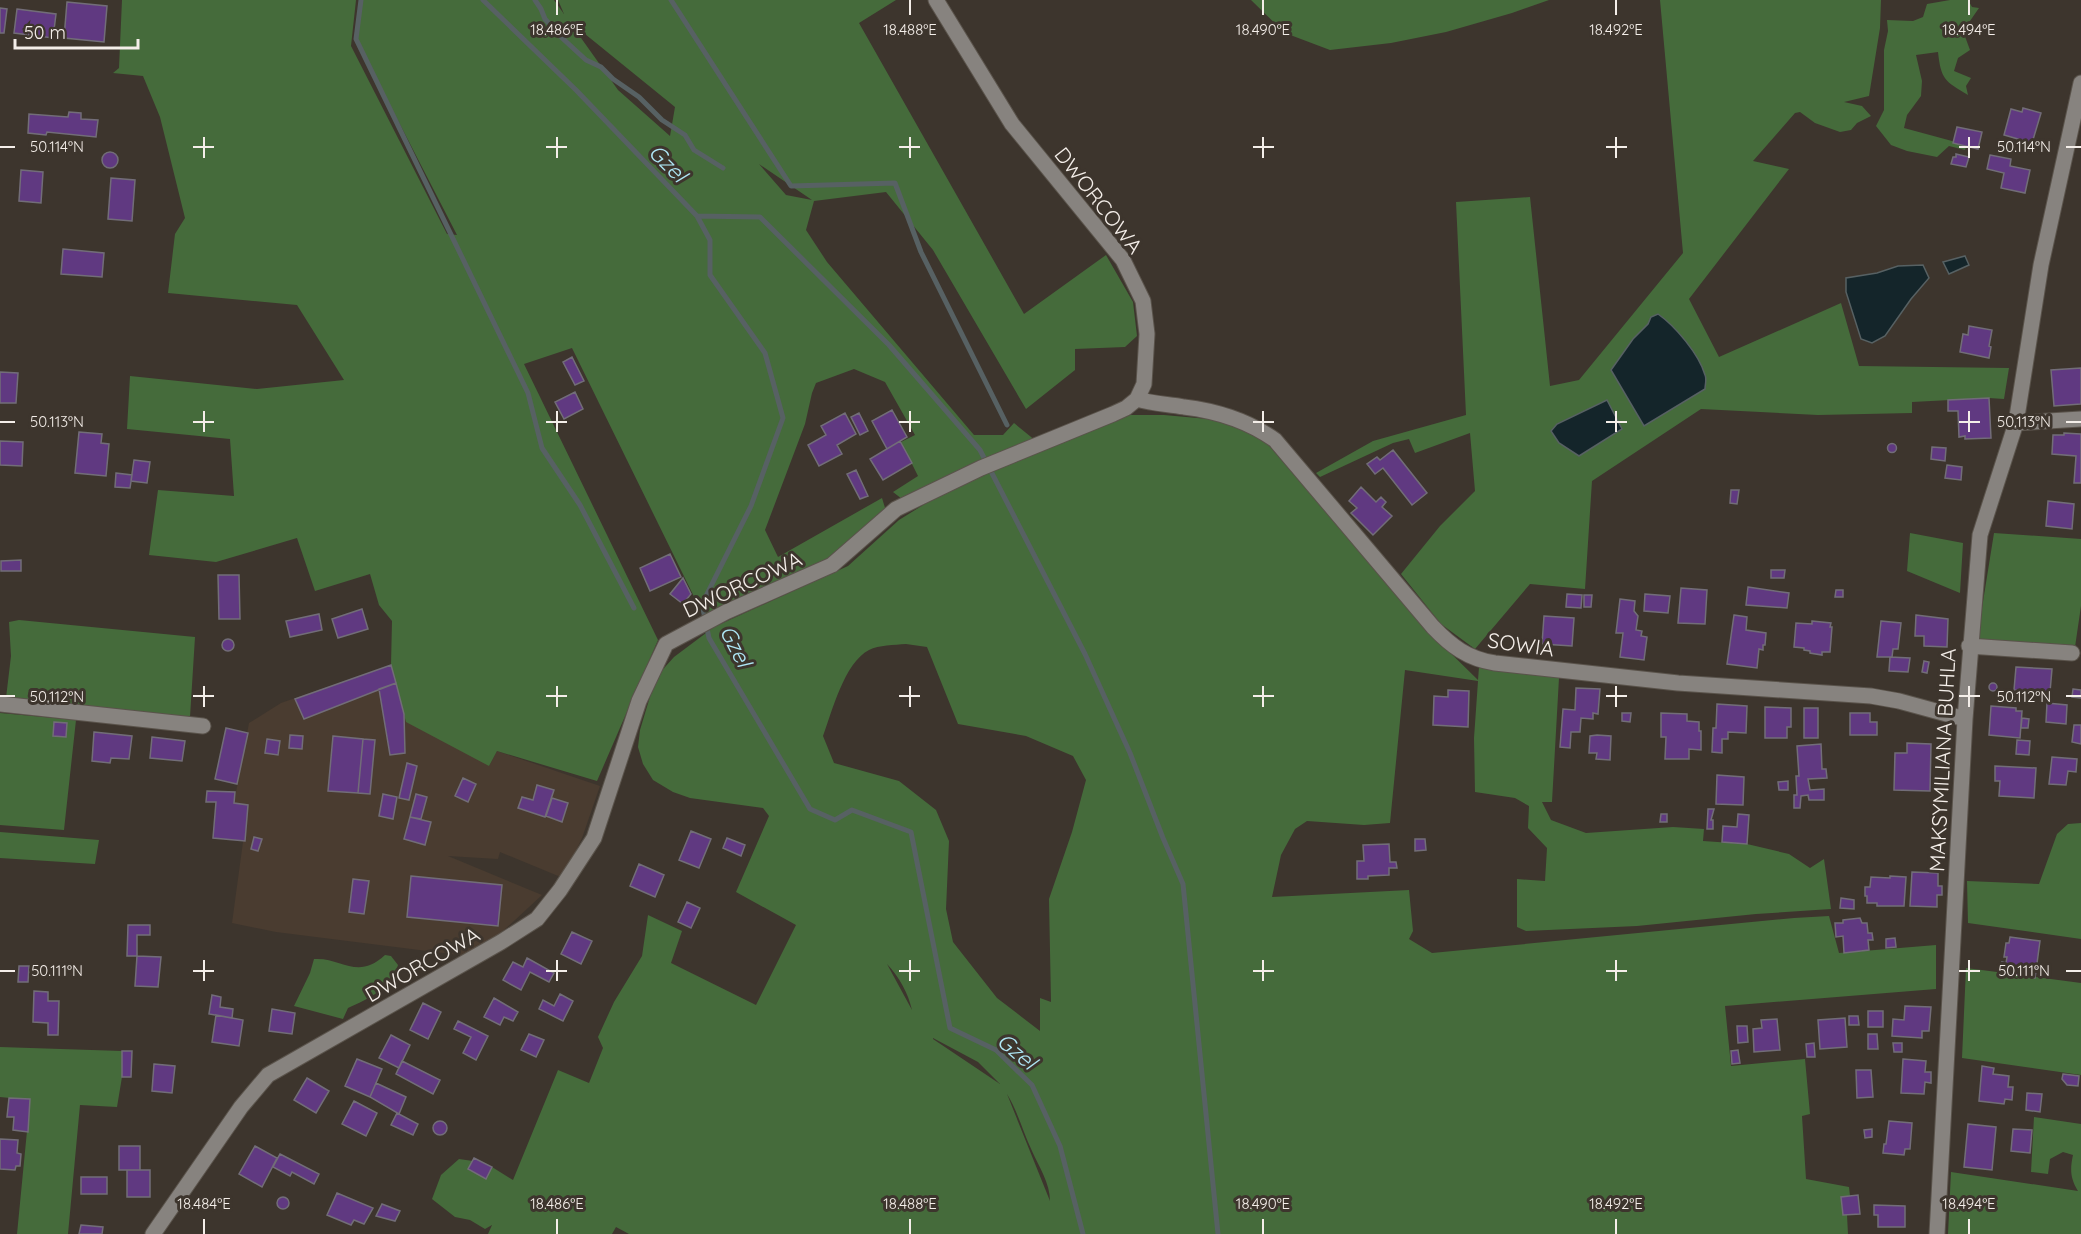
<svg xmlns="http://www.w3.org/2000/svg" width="2081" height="1234" viewBox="0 0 2081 1234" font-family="Quicksand,sans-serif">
	<rect width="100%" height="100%" fill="#3d352d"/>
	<path fill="#4a3c30" d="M391 665 489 766 497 751 600 786 582 838 563 878 500 852 498 859 448 856 542 895 475 957 276 932 232 923 248 805 234 803 249 723 281 703Z"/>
	<path fill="#456b3b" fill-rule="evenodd" d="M122 0H356L351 46 447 234 457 235 356 39 361 0H554L564 14 558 0H896L859 23 1024 314 1106 255 1133 302 1137 336 1125 347 1075 349V370L1026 409 933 250 886 192 814 201 806 230 827 262 974 435H1003L1014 423 1036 441 902 499 893 492 918 476 901 442 915 435 885 382 854 369 816 383 812 393 805 424 765 530 778 557 882 498 886 511 832 558 704 617 572 348 524 364 658 640 597 781 497 751 489 766 406 722 391 665 392 621 379 605 370 574 315 591 297 538 216 562 149 555 158 490 234 496 230 439 127 429 130 376 257 389 344 380 297 305 168 293 175 234 185 218 160 117 143 76 113 73 119 68ZM569 21 675 107 670 136 618 90ZM759 164 812 200 786 195Z
		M1251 0H1549L1512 13 1446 32 1391 43 1330 50 1285 33Z
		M1660 0H1881L1880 28 1869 96 1844 102 1862 106 1871 116 1857 123 1851 130 1840 132 1815 123 1800 112 1795 113 1753 161 1789 169 1689 299 1719 357 1841 303 1859 366 2009 368 2004 399 1989 398 1912 402V413L1818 415 1701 409 1592 481 1585 589 1530 584 1475 649 1441 624 1401 574 1440 526 1475 491 1470 433 1415 453 1409 439 1393 443 1320 477 1316 473 1373 441 1466 415 1456 202 1530 197 1550 386 1579 380 1683 253Z
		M1950 0H1968L1972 7 1979 8 1963 31 1970 50 1958 58 1954 71 1971 78 1966 86 1968 95C1945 81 1941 80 1938 52L1916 55 1922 81 1921 96 1907 115 1904 128 1952 141 1966 147 1965 150 1949 146 1937 157 1907 151 1891 145 1876 126 1884 110V50L1888 31 1887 20 1913 21 1923 17 1927 4Z
		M1130 415H1164L1230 421 1266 442 1425 628 1478 680 1479 667 1559 678 1552 802H1542L1551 820 1586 833 1673 827 1704 829 1703 841 1747 844 1789 854 1810 868 1824 859 1831 909 1756 914 1637 926 1526 931 1517 927V879L1545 881 1547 848 1528 828 1529 806 1515 798 1475 792 1474 738 1478 681 1405 670 1390 823 1364 825 1307 821 1295 829 1281 855 1272 897 1409 890 1413 931 1409 939 1432 953 1794 918 1829 916 1839 953 1936 945V989L1725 1006 1731 1066 1805 1059 1810 1114 1802 1116 1806 1179 1849 1187 1850 1196 1841 1197 1843 1215H1847L1848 1234H629L616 1227 612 1234H488L492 1225 485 1229 470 1220 455 1217 432 1199 441 1175 459 1159 473 1161 469 1170 485 1178 492 1167 513 1180 558 1070 589 1083 603 1048 598 1037 614 1002 642 956 648 915 682 931 671 963 756 1005 796 925 736 892 769 816 763 808 690 798 673 792 653 780 643 764 638 747 640 730 649 700 657 676 674 657 714 627 848 566 899 520 957 484ZM906 644 927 647 958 724 1026 736 1073 756 1086 780 1072 832 1049 899 1051 1002 1040 998V1031L997 998 953 942 946 909 949 841 936 810 899 781 834 763 823 736C832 712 844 663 869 650 879 645 894 645 906 644ZM887 964C900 978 908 993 912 1010ZM933 1038 978 1062 1000 1084 933 1039ZM1007 1094C1018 1112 1023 1132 1032 1151 1039 1167 1050 1183 1050 1201Z
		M1910 533 1963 543 1960 593 1907 571Z
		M1994 533 2081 539V606L2075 647 1977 639Z
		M19 620 195 637 190 717 6 698 11 656 9 622Z
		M0 713 76 720 64 830 0 825Z
		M2081 823V939L1968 923 1967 881 2039 884 2057 834 2068 824Z
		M0 832 99 840 95 864 0 858Z
		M385 955 391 956 398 965C392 988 368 999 348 1008L343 1019 294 1006 310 973 314 959C342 957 357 981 385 955Z
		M1966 968 2081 983V1075L1962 1058Z
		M0 1047 122 1051V1077L117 1107 80 1105 68 1234H17L30 1100 0 1097Z
		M2034 1117 2081 1124V1234H1948L1951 1172 2078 1191C2070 1178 2070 1169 2073 1155L2063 1152 2050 1159 2048 1174 2031 1172Z"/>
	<path fill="#14252a" stroke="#576163" stroke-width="1.5" d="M1965 256 1969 265 1949 274 1943 262Z
		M1923 265 1929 278 1911 299 1885 336 1872 343 1861 339 1846 292V278L1877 273 1898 266Z
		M1658 314C1675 326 1699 354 1705 375 1707 379 1705 385 1705 389L1644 426 1611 370 1633 339 1648 324 1651 317Z
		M1607 400 1622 429 1579 456 1559 443 1551 431 1557 424Z"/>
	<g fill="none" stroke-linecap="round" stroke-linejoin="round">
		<path stroke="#576163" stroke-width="5" d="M361 0 356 39 528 393 542 448 580 505 634 608
			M483 0 576 90 697 216 710 240V275L765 353 783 418 751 506 702 604 709 638 810 809 835 820 852 810 911 832 950 1028 996 1050 1032 1085 1060 1146 1083 1234
			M535 0 541 9 545 19 561 37 586 60 601 67 613 79 639 97 662 120 685 135 694 150 723 168
			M671 0 791 186 895 183 921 252 1007 425
			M697 216 760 217 889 345 980 450 1085 654 1130 753 1163 838 1183 884 1218 1234"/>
	</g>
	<path fill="#603981" stroke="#726d78" stroke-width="1.5" d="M67 2 107 6 104 42 64 38Z
		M0 8 7 9 4 33H0Z
		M17 9 56 14 53 38 14 33Z
		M2023 108 2041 113 2032 143 2004 135 2011 109 2022 112Z
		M69 112 81 113V119L98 120 96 137 47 132 46 135 28 133 29 114 68 117Z
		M1957 127 1982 132 1978 149 1953 143Z
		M102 160a8 8 0 1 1 16 0a8 8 0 1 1-16 0Z
		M1956 154 1969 157 1966 167 1951 164 1953 157H1956Z
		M1990 155 2011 159 2010 166 2030 170 2025 193 2001 188 2004 173 1987 169Z
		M21 170 43 172 41 203 19 201Z
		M111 178 135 180 132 221 108 219Z
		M63 249 104 253 102 277 61 274Z
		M1969 326 1992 330 1989 346 1991 347 1989 358 1960 352 1963 334 1968 335Z
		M572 357 584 381 575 385 563 362Z
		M2081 368V404L2054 406 2051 370Z
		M0 372 18 373 16 403H0Z
		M575 392 583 409 564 419 555 402Z
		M1989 398 1991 438 1965 439V436L1959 437 1958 411H1948V400Z
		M892 410 907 437 887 449 872 421Z
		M845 413 856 434 837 445 842 454 819 466 808 445 826 435 821 426Z
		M859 413 868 431 860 435 851 417Z
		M79 432 102 434 101 443 109 444 106 476 75 473Z
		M2064 433 2081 434V483H2074L2076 456 2052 454 2053 435H2064Z
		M0 441 23 442 22 466 0 465Z
		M900 441 912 463 883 480 870 459Z
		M1887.5 448a4.5 4.5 0 1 1 9 0a4.5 4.5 0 1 1-9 0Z
		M1932 447 1946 448 1945 461 1931 459Z
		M1393 450 1427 493 1412 505 1383 468 1375 474 1367 464 1377 457 1380 460Z
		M134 460 150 462 147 483 131 481Z
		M1947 465 1962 467 1961 480 1945 478Z
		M856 470 868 496 860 499 847 474Z
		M116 473 132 475 130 488 115 487Z
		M1361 487 1376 502 1381 497 1386 502 1382 507 1392 516 1373 535 1351 513 1357 508 1349 501Z
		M1731 490H1739L1737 504 1730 503Z
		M2048 501 2074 504 2072 529 2046 526Z
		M670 554 681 577 650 591 640 568Z
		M21 560V571H1V561Z
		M1771 570H1785L1784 578H1771Z
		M218 575H239L240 619H219Z
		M683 578 691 594 683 604 670 594Z
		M1748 587 1789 593 1787 608 1746 605Z
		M1681 588 1707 590 1705 624 1678 623Z
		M1836 590H1843V597H1835Z
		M1567 594 1582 595 1581 608 1566 607Z
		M1645 594 1670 596 1668 613 1644 611Z
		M1584 595H1592L1591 607H1584Z
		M1620 599 1635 601 1634 611 1638 616 1636 630 1642 631 1641 636 1647 637 1644 660 1620 657 1623 633H1616Z
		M362 609 368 629 338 638 332 619Z
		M319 614 322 630 290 637 286 621Z
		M1734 615 1747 617 1746 630 1766 633 1765 645H1763V650L1759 649 1757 668 1727 664Z
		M1916 615 1948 619 1947 647 1924 646V636H1915Z
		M1544 616 1574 618 1572 646 1542 644Z
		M1812 621 1831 623 1830 627H1832L1830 652H1822V655L1810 653V651L1804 650V648L1794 647 1796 623 1812 624Z
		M1881 621 1901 623 1898 649H1893L1892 657H1877Z
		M222 645a6 6 0 1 1 12 0a6 6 0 1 1-12 0Z
		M1890 657 1910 658 1908 672 1889 671Z
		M1924 661 1929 662 1927 673 1922 672Z
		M391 665 396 683 304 719 295 699Z
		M2016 667 2052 669 2050 692 2014 690Z
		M1989 687a4 4 0 1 1 8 0a4 4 0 1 1-8 0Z
		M396 683 404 714 405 753 390 755 379 689Z
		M1576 688 1600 689 1598 714 1593 713V719L1581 718 1580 732H1571L1570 748 1560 747 1563 709 1575 710Z
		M2073 689 2081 690V698L2072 697Z
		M1448 690 1469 691 1468 727 1433 725 1434 696 1448 697Z
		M2047 703 2067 705 2066 724 2046 722Z
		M1717 704 1747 706 1746 733 1728 732V739H1722V753L1712 752 1713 728H1716Z
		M1991 706 2016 708V711H2022L2020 738 1989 735Z
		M1765 707 1791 708V727H1787V738H1765Z
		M1804 708H1818V738H1804Z
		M1622 713H1631L1630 722 1622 721Z
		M1661 713 1687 714V721L1699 722V731H1701V750L1689 749V759H1665L1666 737H1661Z
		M1850 713H1870V722H1877V735H1850Z
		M2022 718 2029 719 2028 728H2021Z
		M54 722 67 723 66 737 53 736Z
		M2074 725H2081V744L2072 742Z
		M226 728 248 733 237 784 215 779Z
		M94 732 132 736 129 759 111 758 110 763 92 761Z
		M290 735 303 736 302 749 289 748Z
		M1597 735 1611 736 1610 760 1596 759 1597 753H1589L1590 736Z
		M333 736 363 739 358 793 328 791Z
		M152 737 185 741 182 761 150 758Z
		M267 739 280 741 278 755 265 753Z
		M363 739 375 740 370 794 358 793Z
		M2017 740 2030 741 2029 755 2016 754Z
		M1907 743 1931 744 1930 791 1894 790 1895 753H1907Z
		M1821 744 1822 769H1826L1827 778 1808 779 1810 790 1824 789V800H1809L1808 795 1801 796 1800 808H1794V795H1797L1796 776H1799L1797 746Z
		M2052 757 2077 759 2076 772 2068 771 2066 785 2049 784Z
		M407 763 417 766 409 800 399 798Z
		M1995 766 2036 768 2034 798 1999 796 2000 781H1995Z
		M1717 775 1744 777 1743 805 1716 804Z
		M463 778 476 784 468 802 455 796Z
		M1788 781V790H1779L1778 782Z
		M537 785 554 790 545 817 518 808 522 797 533 800Z
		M207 791 235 792 234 803 248 805 245 841 213 838 216 802H206Z
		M383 794 397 797 393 819 379 816Z
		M416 794 427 797 421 819 410 817Z
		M552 798 568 803 562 822 546 816Z
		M1708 809H1714L1711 820H1713V829H1707Z
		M1661 814H1667V822H1660Z
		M1738 814 1749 815 1747 844 1722 842 1723 826 1737 827Z
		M410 817 431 822 425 845 404 839Z
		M691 831 711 839 699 868 679 860Z
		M254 837 262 839 258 851 251 849Z
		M727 838 745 845 741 856 723 848Z
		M1415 839H1425L1426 850 1415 851Z
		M1389 844 1390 862H1396L1397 868H1389V875L1368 876V879H1357V861H1364L1363 845Z
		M639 864 664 875 655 897 630 886Z
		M1912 872 1938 873V886H1942V895H1937V907L1910 906Z
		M411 876 502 885 498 926 407 917Z
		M1890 876 1906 877 1904 906H1877V903H1867V896H1865V887H1870L1871 877 1890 878Z
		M353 879 369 881 364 914 349 912Z
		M1841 898 1854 900V909L1840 908Z
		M687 902 700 908 691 928 678 922Z
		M1860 918 1862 923H1867L1868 933H1872L1873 940H1868L1869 950 1844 953 1843 936 1836 937 1835 923H1843V920Z
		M128 925H150V935H137V956H127Z
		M572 932 592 941 581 964 561 954Z
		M2010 937 2040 941 2035 978 2001 973 2002 962 2006 963 2007 957H2004L2006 943H2009Z
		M1895 938 1896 947 1886 948V939Z
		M137 956 161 957 158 987 135 986Z
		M527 958 554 973 549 982 530 972 521 990 503 980 513 962 523 967Z
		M19 966H29L28 982H18Z
		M34 991 48 992V1001H59L58 1035H48V1023L33 1022Z
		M560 994 573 1001 563 1021 539 1009 543 1000 554 1006Z
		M212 995 221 997 220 1007 233 1009 232 1018 209 1014Z
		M494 998 518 1012 513 1021 504 1017 500 1025 484 1017Z
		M423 1003 441 1012 428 1039 410 1030Z
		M1905 1006 1931 1007 1929 1031H1922V1038L1892 1036 1893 1019 1904 1020Z
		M272 1009 295 1013 292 1034 269 1031Z
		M1868 1011H1883V1027H1868Z
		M216 1015 243 1020 239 1046 212 1042Z
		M1849 1016H1858L1859 1025H1849Z
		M1845 1018 1847 1047 1820 1049 1818 1020Z
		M1777 1019 1780 1050 1754 1052 1753 1029 1762 1028 1761 1020Z
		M458 1021 488 1036 476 1060 463 1053 471 1037 454 1029Z
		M1737 1026H1747L1748 1042 1738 1043Z
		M529 1034 544 1040 536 1057 521 1050Z
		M1868 1034H1877L1878 1049H1868Z
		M391 1035 410 1045 399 1068 379 1058Z
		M1814 1043 1815 1057H1807L1806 1044Z
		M1893 1043H1902V1052H1894Z
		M1738 1050 1740 1063 1732 1064 1731 1051Z
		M122 1051H132L131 1077H122Z
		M357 1059 382 1069 370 1097 345 1086Z
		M1903 1059 1926 1061 1925 1072H1931V1083L1925 1082 1924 1094 1901 1093Z
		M402 1061 440 1080 433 1094 396 1074Z
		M154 1064 175 1066 172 1093 152 1091Z
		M1982 1066 1994 1068 1993 1074 2009 1076 2008 1087H2013L2012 1100 2005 1099 2004 1104 1979 1101Z
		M1856 1070H1871L1873 1097 1857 1098Z
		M2063 1074 2079 1076 2078 1086 2067 1085 2062 1079Z
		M307 1078 329 1091 316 1113 294 1100Z
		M376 1083 406 1097 399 1114 370 1097Z
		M2027 1093 2042 1094 2040 1112 2026 1110Z
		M9 1098 30 1099 28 1132 13 1130 14 1117H7Z
		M354 1101 377 1113 366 1136 342 1124Z
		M397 1113 418 1124 413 1135 391 1125Z
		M1889 1121 1912 1123 1910 1149H1905L1904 1155 1883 1153 1884 1144H1886Z
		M433 1128a7 7 0 1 1 14 0a7 7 0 1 1-14 0Z
		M1968 1124 1996 1127 1992 1170 1964 1167Z
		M1872 1129V1137L1865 1138 1864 1130Z
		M2013 1129 2032 1130 2030 1153 2011 1151Z
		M0 1139 18 1140 17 1153 21 1154 20 1166H16L15 1170 0 1169Z
		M119 1146H140V1170H119Z
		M255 1146 277 1158 262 1187 239 1174Z
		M280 1154 319 1174 314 1184 292 1172 290 1176 273 1167Z
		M474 1158 492 1167 486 1179 468 1169Z
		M127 1170H150V1197H127Z
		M81 1177H107V1194H81Z
		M337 1193 373 1208 364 1224 354 1220 351 1225 327 1215Z
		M1858 1195 1860 1214 1843 1215 1841 1197Z
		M277 1203a6 6 0 1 1 12 0a6 6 0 1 1-12 0Z
		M382 1204 400 1211 395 1221 376 1216Z
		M1874 1205 1905 1206V1227H1878V1215H1874Z
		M81 1225 103 1227 102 1234H79Z"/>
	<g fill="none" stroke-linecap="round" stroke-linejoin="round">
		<g stroke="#5a534b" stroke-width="17">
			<path id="minor" d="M1137 399C1153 404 1168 404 1184 407 1217 411 1247 420 1275 440L1433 627C1451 646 1468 659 1495 663L1678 683 1871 696 1899 701 1965 719
				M2016 423 2081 419
				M1969 646 2072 653
				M0 704 203 726
				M153 1234 241 1107 268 1075 501 942 537 919 560 890 594 838 639 701 666 644 726 612 832 565 896 509 981 468 1113 414 1126 408 1137 399 1144 384 1147 334 1143 301 1123 260 1012 124 936 0
				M1937 1234 1965 719 1980 535 2016 423 2041 265 2081 83"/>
		</g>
		<use href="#minor" stroke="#87837f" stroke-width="15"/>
	</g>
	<path fill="none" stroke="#f4eee9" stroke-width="2" d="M557 0V15M910 0V15M1263 0V15M1616 0V15M1969 0V15M204 137V158M557 137V158M910 137V158M1263 137V158M1616 137V158M1969 137V158M0 147H15M193 147H214M546 147H567M899 147H920M1253 147H1274M1606 147H1627M1959 147H1980M2066 147H2081M204 411V432M557 411V432M910 411V432M1263 411V432M1616 411V432M1969 411V432M0 422H15M193 422H214M546 422H567M899 422H920M1253 422H1274M1606 422H1627M1959 422H1980M2066 422H2081M204 686V707M557 686V707M910 686V707M1263 686V707M1616 686V707M1969 686V707M0 696H15M193 696H214M546 696H567M899 696H920M1253 696H1274M1606 696H1627M1959 696H1980M2066 696H2081M204 960V981M557 960V981M910 960V981M1263 960V981M1616 960V981M1969 960V981M0 971H15M193 971H214M546 971H567M899 971H920M1253 971H1274M1606 971H1627M1959 971H1980M2066 971H2081M204 1219V1234M557 1219V1234M910 1219V1234M1263 1219V1234M1616 1219V1234M1969 1219V1234"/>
	<g text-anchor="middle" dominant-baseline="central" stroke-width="6" stroke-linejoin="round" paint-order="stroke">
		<g font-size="21" fill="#f4eee9" stroke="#3d352d">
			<text transform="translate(1099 200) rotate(52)">DWORCOWA</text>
			<text transform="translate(742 584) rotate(-25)">DWORCOWA</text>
			<text transform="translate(1521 644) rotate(8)">SOWIA</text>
			<text transform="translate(1942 760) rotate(-87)">MAKSYMILIANA BUHLA</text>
			<text transform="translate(422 964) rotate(-30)">DWORCOWA</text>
		</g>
		<g font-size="22" font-style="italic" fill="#aee6f5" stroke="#3d352d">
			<text transform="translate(668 163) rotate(45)">Gzel</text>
			<text transform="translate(736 646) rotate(63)">Gzel</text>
			<text transform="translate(1017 1051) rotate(40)">Gzel</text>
		</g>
	</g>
	<g font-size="15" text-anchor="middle" fill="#f4eee9" stroke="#3d352d" stroke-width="6" stroke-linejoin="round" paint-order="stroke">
		<text x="557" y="35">18.486°E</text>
		<text x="910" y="35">18.488°E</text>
		<text x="1263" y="35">18.490°E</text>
		<text x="1616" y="35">18.492°E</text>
		<text x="1969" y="35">18.494°E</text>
		<text x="57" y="152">50.114°N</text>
		<text x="2024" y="152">50.114°N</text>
		<text x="57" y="427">50.113°N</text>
		<text x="2024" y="427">50.113°N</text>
		<text x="57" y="702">50.112°N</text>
		<text x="2024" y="702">50.112°N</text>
		<text x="57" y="976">50.111°N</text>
		<text x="2024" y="976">50.111°N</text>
		<text x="204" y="1209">18.484°E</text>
		<text x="557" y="1209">18.486°E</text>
		<text x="910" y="1209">18.488°E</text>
		<text x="1263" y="1209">18.490°E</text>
		<text x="1616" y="1209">18.492°E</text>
		<text x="1969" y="1209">18.494°E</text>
	</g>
	<path d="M15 39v9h123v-9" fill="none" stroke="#f4eee9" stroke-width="3"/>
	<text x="24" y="39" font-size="18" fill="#f4eee9" stroke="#3d352d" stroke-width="4.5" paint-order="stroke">50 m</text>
</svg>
